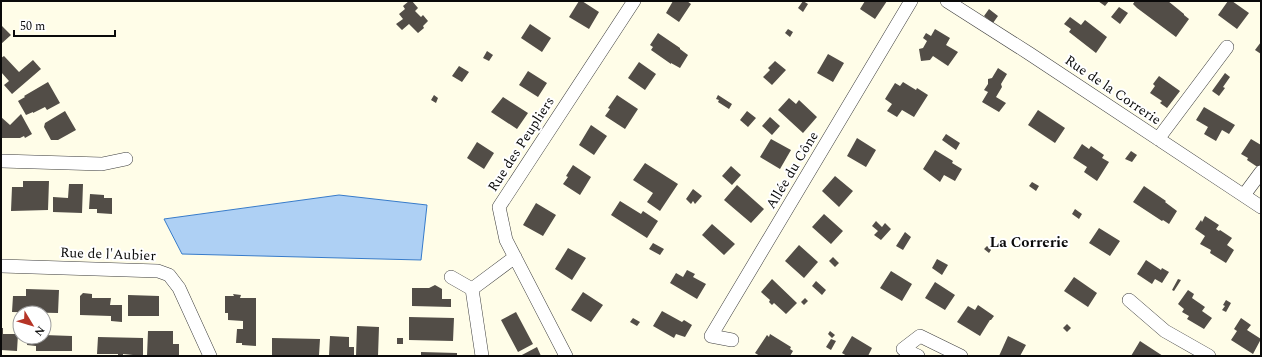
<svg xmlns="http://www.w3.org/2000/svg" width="1262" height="357" viewBox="0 0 1262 357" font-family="Spectral,serif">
	<rect width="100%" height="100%" fill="#fffde8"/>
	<path fill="#aed0f4" stroke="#377bca" d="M339 195 427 205 421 260 182 254 164 219Z"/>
	<path fill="#524d47" d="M409 1H412L418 8 415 11 421 17 423 15 428 21 423 26 424 28 418 33 409 24 402 30 396 24 403 19 399 14 405 9 403 6Z
		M579 1H582L599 12 589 29 569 17Z
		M673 1H687L691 4 679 22 666 13Z
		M803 1 808 4 803 12 798 8Z
		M865 1H887L875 19 860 9Z
		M1098 1H1109L1105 6Z
		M1135 1H1168L1184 14V15L1189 19 1176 37 1137 8 1133 4Z
		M1228 1H1232L1249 13 1237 29 1218 15Z
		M1119 7 1128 13 1120 24 1111 17Z
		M989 9 998 16 993 23 984 16Z
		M1070 17 1081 25 1085 20 1107 37 1096 53 1069 32 1071 29 1064 24Z
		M530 24 551 38 542 52 521 38Z
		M2 26 11 35 1 44V27Z
		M788 29 793 32 790 37 785 33Z
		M935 29 950 38 946 45 958 52 948 66 933 56 930 60 921 61 919 49 923 48 927 41 923 38 926 33 931 36Z
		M658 33 680 48V49L688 55 680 68 671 63V64L651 50 653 47 650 45Z
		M1261 42V54L1255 50Z
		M487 51 493 55 489 61 483 58Z
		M828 54 844 63 833 82 817 73Z
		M4 56 19 72 33 60 41 69 12 94 4 85 9 81 1 72V58Z
		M775 61 786 70 772 85 763 77 770 70 768 68Z
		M639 62 656 74 645 90 628 78Z
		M459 66 469 72 462 82 452 76Z
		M998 68 1007 74 1001 84 1002 87 996 97 1006 103 999 112 982 102 988 92 984 90 988 84V79L992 78Z
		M528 71 547 83 538 97 519 85Z
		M1225 73 1230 77 1223 87 1225 88 1219 96 1212 91Z
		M1159 76 1180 91 1167 108 1160 103 1162 101 1150 93 1155 86 1153 84Z
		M48 82 60 103 47 110 45 107 33 113V112L26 115 18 101 25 97 24 96Z
		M903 82 916 90 917 88 928 95 914 117 902 110 897 117 887 111 892 104 885 99 895 83 900 86Z
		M434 95 438 98 436 103 431 100Z
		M617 95 638 109 625 129 605 116 610 109 608 108Z
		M718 95 732 104 729 109 718 102 719 100 716 99Z
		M503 97 528 113 517 129 491 112Z
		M789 98 796 104 799 100 817 117 803 133 778 110Z
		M1204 107 1235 125 1229 134 1222 130 1216 141 1204 134 1208 127 1196 120Z
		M1038 110 1065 128 1055 143 1028 125Z
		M65 111 76 130 58 140H51L44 127 45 123Z
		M747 111 756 118 748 127 740 120Z
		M21 114 32 134 25 138 24 136 20 138H1V117L10 125Z
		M770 117 780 126 772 135 762 126Z
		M591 125 607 136 594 155 579 145Z
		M946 134 960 143 956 150 942 140Z
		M857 138 876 150 866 167 847 156Z
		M771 139 791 150 780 169 760 157Z
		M1251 139 1261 145V166L1259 168 1247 160 1248 158 1241 154Z
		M477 142 494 153 484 169 467 158Z
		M1082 144 1089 149 1091 146 1104 155 1102 158 1109 162 1097 181 1084 172 1087 167 1073 158Z
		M935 150 953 161 952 163 962 169 955 181 944 175 940 182 923 169Z
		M1131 151 1137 155 1132 162 1125 159Z
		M645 163 678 184 660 211 647 202 653 193 633 180Z
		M573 165 591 177 580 195 563 184 568 177 566 176Z
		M731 166 741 175 732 185 722 176Z
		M835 176 853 191 839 207 822 191Z
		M23 181H49L48 210 11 211 12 187H23Z
		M1032 182 1039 186 1036 191 1029 186Z
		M69 184H83L82 213 53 212V197L68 198Z
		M737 185 764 209 751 223 724 200Z
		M1144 186 1166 201 1165 202 1177 211 1169 224 1163 220 1162 221 1133 202Z
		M693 189 702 196 695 204 693 201 691 204 686 199Z
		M90 194 104 195V198H112V214L97 213V209H89Z
		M620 201 641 214 643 211 658 221 647 238 611 215Z
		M536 203 556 215 543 236 523 225Z
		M1075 209 1082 214 1079 219 1072 214Z
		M824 214 843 231 831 244 812 227Z
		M1205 216 1219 225 1216 229 1219 231 1220 230 1232 238 1227 245 1234 250 1226 263 1210 253 1211 250 1200 244 1205 236 1195 229 1201 220 1202 222Z
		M876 221 882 227 885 223 891 229 881 240 874 235 878 231 872 226Z
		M712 224 735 244 724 255 702 235Z
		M1099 228 1120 241 1110 256 1089 243Z
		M905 232 911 237 903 250 896 246Z
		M653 243 664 249 660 255 649 249Z
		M799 245 818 262 804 278 785 261Z
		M987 246 991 250 989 253 984 249Z
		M568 248 586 258 572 280 555 269Z
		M833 257 839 263 835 267 829 261Z
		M937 259 948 265 942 275 932 268Z
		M1146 260 1161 270 1162 268 1169 272 1162 283 1155 279 1152 284 1137 274Z
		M687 270 695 274 693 277 706 284 697 299 670 283 676 273 683 277Z
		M891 271 912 284 902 301 880 288Z
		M1074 277 1097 293 1088 307 1064 291Z
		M772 279 797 303 786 314 774 303 772 305 769 302 770 300 761 292Z
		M1178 279 1181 280 1174 291 1172 290Z
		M816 281 826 290 822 295 812 286Z
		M935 282 955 295 945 310 925 298Z
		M435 285 442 289V299H451V307L412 306V288H429Z
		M26 289 59 290 58 313 12 312 13 296H26Z
		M1188 290 1194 294 1192 298 1205 307 1202 311 1212 318 1204 329 1187 319 1189 316 1182 312 1184 309 1178 304Z
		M583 292 603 305 591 322 571 310Z
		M83 293 92 294V298H111L110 305H122V322L111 321V316L80 315V296Z
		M233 294 241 295 240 298H256V346L242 345V343H236L237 329H243V321L228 320V313H225V296H234Z
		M128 295 159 296V316H128Z
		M805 298 808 301 804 305 801 302Z
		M1226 300 1231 303 1226 312 1222 310 1225 306 1223 305Z
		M978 305 994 316 991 320H990L980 336 957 322 968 306 975 310Z
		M662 311 682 322 684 320 692 325 685 337 676 334 674 338 653 326Z
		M516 312 533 344 518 352 501 320Z
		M409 317 454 318 453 341 409 340Z
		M633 318 640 322 637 326 630 322Z
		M1241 318 1251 325 1247 330 1261 339 1253 354 1231 340 1237 331 1234 329Z
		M1067 324 1071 328 1067 332 1063 328Z
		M357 326 379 327 378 356H356Z
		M1 328H3V334H18L17 351 1 350Z
		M148 331H173V344H179V356H147Z
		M830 331 835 335 832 338 828 334Z
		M770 334 791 347 790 349 793 351 790 356H760L755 353 767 335 769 337Z
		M44 335 72 336V351H36V346L27 345 28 337H44Z
		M330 336 349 337V347H354V356H329Z
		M852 336 872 348 868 356H847L842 353Z
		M1008 336 1026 345 1020 356H999Z
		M98 337 143 338V356L123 354V356H118V354H97Z
		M272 338 320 339 319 355 272 356Z
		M397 338H403V344H397Z
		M831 339 836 341 831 350 826 347Z
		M1140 341 1143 343 1163 356H1131Z
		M537 347 541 356H520Z
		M421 352 457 353V356H421Z"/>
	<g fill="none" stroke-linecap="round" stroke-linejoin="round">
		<g stroke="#3d3d3d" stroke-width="14">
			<path id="minor" d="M947 1 1030 54 1261 207
				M1158 139 1227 47
				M1 161 102 164 126 159
				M1244 195 1261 172
				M1 266 158 271 169 275 179 288 210 356
				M451 277 472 289
				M1129 300 1165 331 1209 356
				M732 340 711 336 911 1
				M482 356 472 289 515 257
				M566 356 506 240 499 207 634 1
				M918 356 903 349 920 336 961 356"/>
		</g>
		<use href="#minor" stroke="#fff" stroke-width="13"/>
	</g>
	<g text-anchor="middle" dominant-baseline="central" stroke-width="4" stroke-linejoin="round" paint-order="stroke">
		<g font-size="14" fill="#0a0a0a" stroke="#fff">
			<text transform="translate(1113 90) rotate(34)">Rue de la Correrie</text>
			<text transform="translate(521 144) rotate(-57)">Rue des Peupliers</text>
			<text transform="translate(792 170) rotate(-59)">Allée du Cône</text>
			<text transform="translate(108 254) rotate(2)">Rue de l'Aubier</text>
		</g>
		<g font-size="15" font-weight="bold" fill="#0a0a0a" stroke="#fff">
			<text x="1029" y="242">La Correrie</text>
		</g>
	</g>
	<rect width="1262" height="357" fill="none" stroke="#0a0a0a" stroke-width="4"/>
	<g transform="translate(32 325) rotate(128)"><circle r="19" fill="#ffffff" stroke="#9d9d9d"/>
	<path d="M0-3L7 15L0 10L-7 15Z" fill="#b63426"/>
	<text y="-6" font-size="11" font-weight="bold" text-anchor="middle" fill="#0a0a0a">N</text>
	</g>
	<path d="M14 30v6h101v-6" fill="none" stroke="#0a0a0a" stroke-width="2"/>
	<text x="20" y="30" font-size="12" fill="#0a0a0a" stroke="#ffffff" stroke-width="3" paint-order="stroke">50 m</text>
</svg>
